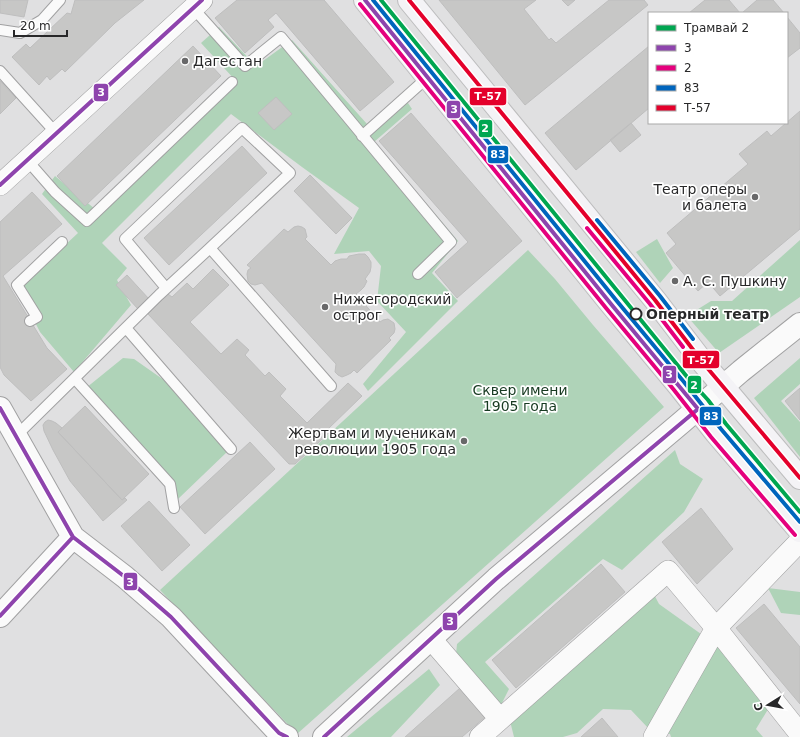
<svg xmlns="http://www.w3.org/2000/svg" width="800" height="737" viewBox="0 0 800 737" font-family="'DejaVu Sans',sans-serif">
	<rect width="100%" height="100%" fill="#e0e0e1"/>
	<path fill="#afd3b8" d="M219 27 256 66 292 40 367 124 402 94 412 109 374 142 458 241 432 273 458 301 368 391 363 384 406 332 377 301 381 266 369 251 334 254 359 208 302 167 231 114 102 243 127 268 117 280 131 305 74 372 40 332 18 289 78 233 42 194 55 176 101 214 236 81 201 43Z
		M657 239 673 268 660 283 636 252Z
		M800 240V297L719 353 687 316 711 301H732Z
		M528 250 555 279 593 325 664 407 297 734 160 590Z
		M123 358 134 359 171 385 228 451 178 499 86 388Z
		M800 358V384L781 401 800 422V457L754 398Z
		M675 450 680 464 703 479 684 512 622 570 603 559 485 662 509 689 501 705 456 654 457 644Z
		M647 581 659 604 701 634 717 637 770 706 756 729 763 737H671L670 734 649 729 631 710 603 709 577 733 563 737H514L510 721Z
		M768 588 800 592V615L781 613Z
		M429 669 440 685 391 737H347Z"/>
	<path fill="#c7c7c6" stroke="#bebebe" d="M0 0H28L24 17 0 13Z
		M75 0H144L115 23 65 72 62 69 50 80 47 76 39 85 12 57 26 44 30 48 67 13 71 14Z
		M237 0H324L394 82 360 111 276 13 268 20 274 27 245 53 215 18Z
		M439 0H536L524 9 549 40 551 38 556 43 609 0H644L648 5 525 105Z
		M562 0H575L568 6Z
		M705 0H729L740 13H689Z
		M757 0H773L784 13H742Z
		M787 17 800 33V48L787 58Z
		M193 46 221 76 85 206 57 176Z
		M649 46V108L576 170 545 133Z
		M0 81 16 98 0 114Z
		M276 97 292 114 274 130 258 113Z
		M800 111V229L720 296 708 282 698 291 666 253 676 244 667 233 748 164 739 154 767 131 771 136Z
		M411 113 522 241 457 298 435 272 468 242 379 141Z
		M631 123 641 135 620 152 610 140Z
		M242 146 267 173 169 265 144 238Z
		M310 175 352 218 336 234 294 191Z
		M32 192 62 224 3 276 47 348 67 369 31 401 4 375 0 367V222Z
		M298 226 302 227 305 229 307 237 305 239 331 265 335 261 341 259H347L349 256 359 254H365L368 257 371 262V267L370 272 365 279 367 281 364 287 361 290 356 294 380 322 383 320 388 319 394 323 395 329 394 333 389 338 391 340 357 373 354 370 351 373 347 375 342 377 338 375 335 372 336 364 262 283 255 285 251 284 248 281 247 274 248 270 251 268 247 265 284 229 288 232 294 227Z
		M213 269 229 285 190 322 221 354 237 339 249 350 245 355 265 376 269 372 286 389 280 396 307 423 348 383 362 396 328 429 329 433 295 464H289L148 314 168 294 172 297 187 283 193 289Z
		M127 275 149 299 138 309 116 285Z
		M800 388V420L785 401Z
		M85 406 149 474 122 500 58 432Z
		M48 420 52 421 56 423 62 428 58 432 122 500 125 498 127 500 103 521 70 481 53 450 44 431 43 425 45 422Z
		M250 442 275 469 205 534 180 507Z
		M149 501 190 545 162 571 121 526Z
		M701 508 733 549 697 584 662 542Z
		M601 564 625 592 516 688 492 660Z
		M764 604 800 647V704L736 628Z
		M460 688 485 717 462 737H405Z
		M602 718 618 737H581Z"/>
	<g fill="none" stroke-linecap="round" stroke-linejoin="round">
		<g stroke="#a1a1a2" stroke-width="12">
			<path id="lane" d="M193 8 245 66 281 37 451 242 418 274
				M0 30 20 33 42 20 60 0
				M0 71 56 133
				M362 136 428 77
				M27 160 55 192 87 221 232 82
				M166 288 125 239 242 128 290 173 210 248
				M30 321 37 317 17 285 62 242
				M126 328 231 449
				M75 379 170 484 174 508
				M16 436 159 295 210 248 331 386"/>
		</g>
		<g stroke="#a1a1a2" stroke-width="22">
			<path id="street" d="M0 185 202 0
				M431 639 500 719
				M480 737 668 571 716 628 800 541
				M654 737 716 628 800 734"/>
		</g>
		<g stroke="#a1a1a2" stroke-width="24">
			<path id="secondary" d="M0 408 73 537 125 577 171 617 279 733 287 737
				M0 616 73 537
				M324 737 496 579 682 422 741 371 800 324"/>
		</g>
		<g stroke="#bdbdbe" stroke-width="24">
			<path id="primary" d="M365 0 611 304 679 386 716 433 800 531
				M409 0 655 300 704 364 800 478"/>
		</g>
		<use href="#lane" stroke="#fafafa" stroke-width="10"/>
		<use href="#street" stroke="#fafafa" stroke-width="21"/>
		<use href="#secondary" stroke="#fafafa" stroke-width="22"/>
		<use href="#primary" stroke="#f4f3f6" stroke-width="22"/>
		<g stroke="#fff" stroke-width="7">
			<path id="bus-1" d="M0 185 202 0
				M0 408 73 537 125 577 171 617 279 733 287 737
				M0 616 73 537
				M324 737 496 579 698 409 611 304 365 0"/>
		</g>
		<g stroke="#fff" stroke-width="7">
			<path id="bus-2" d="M360 4 606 308 674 390 711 437 795 535
				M587 228 650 304 683 347"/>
		</g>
		<g stroke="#fff" stroke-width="7">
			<path id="bus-3" d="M373 0 616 300 684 382 721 429 800 522
				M597 220 660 296 693 339"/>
		</g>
		<g stroke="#fff" stroke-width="7">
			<path id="bus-4" d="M409 0 655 300 704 364 800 478"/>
		</g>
		<use href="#bus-1" stroke="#8e44ad" stroke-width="4"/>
		<use href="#bus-2" stroke="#e5007d" stroke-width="4"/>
		<use href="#bus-3" stroke="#0065bd" stroke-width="4"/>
		<use href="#bus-4" stroke="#e4002b" stroke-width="4"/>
		<g stroke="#fff" stroke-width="7">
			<path id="tram-1" d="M381 0 688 378 708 400 726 424 800 512"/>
		</g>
		<use href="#tram-1" stroke="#00a651" stroke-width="4"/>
	</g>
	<g fill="#686869" stroke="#fff" stroke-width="1.5">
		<circle cx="185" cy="61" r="4"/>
		<circle cx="755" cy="197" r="4"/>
		<circle cx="675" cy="281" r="4"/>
		<circle cx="325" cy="307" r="4"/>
		<circle cx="464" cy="441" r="4"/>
	</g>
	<circle fill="#fff" stroke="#282829" stroke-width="2" cx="636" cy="314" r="5.5"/>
	<g text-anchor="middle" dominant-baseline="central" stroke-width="3.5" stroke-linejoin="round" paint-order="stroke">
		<g font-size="14" fill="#282829" stroke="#fff" text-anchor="start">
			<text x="193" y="61">Дагестан</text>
			<text x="747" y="189" text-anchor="end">Театр оперы<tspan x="747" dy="16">и балета</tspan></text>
			<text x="683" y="281">А. С. Пушкину</text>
			<text x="333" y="299">Нижегородский<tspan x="333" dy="16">острог</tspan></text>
			<text x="456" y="433" text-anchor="end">Жертвам и мученикам<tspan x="456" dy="16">революции 1905 года</tspan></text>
		</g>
		<g font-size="14" font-weight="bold" fill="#282829" stroke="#fff" text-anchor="start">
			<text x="646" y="314">Оперный театр</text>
		</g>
		<g font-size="14" fill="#173a21" stroke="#fff">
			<text x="520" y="390">Сквер имени<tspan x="520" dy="16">1905 года</tspan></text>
		</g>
	</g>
	<g stroke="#fff" stroke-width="1.5">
		<rect x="93" y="83" width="16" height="19" rx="4" fill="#8e44ad"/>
		<rect x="469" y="87" width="38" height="19" rx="4" fill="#e4002b"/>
		<rect x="446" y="100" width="15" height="19" rx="4" fill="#8e44ad"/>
		<rect x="478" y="119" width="15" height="19" rx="4" fill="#00a651"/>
		<rect x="487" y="145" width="22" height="19" rx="4" fill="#0065bd"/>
		<rect x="682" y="350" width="38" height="19" rx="4" fill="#e4002b"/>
		<rect x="662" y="365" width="15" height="19" rx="4" fill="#8e44ad"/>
		<rect x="687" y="375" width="15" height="19" rx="4" fill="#00a651"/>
		<rect x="699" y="406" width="23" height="20" rx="4" fill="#0065bd"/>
		<rect x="123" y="572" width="15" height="19" rx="4" fill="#8e44ad"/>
		<rect x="442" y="612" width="16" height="19" rx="4" fill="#8e44ad"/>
	</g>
	<g font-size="11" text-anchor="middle" font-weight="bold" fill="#fff">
		<text x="101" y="96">3</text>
		<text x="488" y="100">Т-57</text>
		<text x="454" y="113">3</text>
		<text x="485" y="132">2</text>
		<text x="498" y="158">83</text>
		<text x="701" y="364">Т-57</text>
		<text x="669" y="378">3</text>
		<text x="694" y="389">2</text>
		<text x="711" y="420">83</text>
		<text x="130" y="586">3</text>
		<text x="450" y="625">3</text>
	</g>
	<rect x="648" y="12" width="140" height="112" fill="#ffffff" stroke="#a9a9a9"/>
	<rect x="656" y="25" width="20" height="6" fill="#00a651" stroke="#a9a9a9"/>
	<text x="684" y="32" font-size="12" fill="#282829">Трамвай 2</text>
	<rect x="656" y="45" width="20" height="6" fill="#8e44ad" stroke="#a9a9a9"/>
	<text x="684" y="52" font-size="12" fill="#282829">3</text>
	<rect x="656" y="65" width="20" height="6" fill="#e5007d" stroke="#a9a9a9"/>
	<text x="684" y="72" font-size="12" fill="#282829">2</text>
	<rect x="656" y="85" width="20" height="6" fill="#0065bd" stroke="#a9a9a9"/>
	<text x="684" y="92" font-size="12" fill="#282829">83</text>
	<rect x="656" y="105" width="20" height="6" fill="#e4002b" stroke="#a9a9a9"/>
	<text x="684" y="112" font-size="12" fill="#282829">Т-57</text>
	<g transform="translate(768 705) rotate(259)" stroke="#ffffff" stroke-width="3" paint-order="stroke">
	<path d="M0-3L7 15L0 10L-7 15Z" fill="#282829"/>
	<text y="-6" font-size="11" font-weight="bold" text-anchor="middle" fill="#282829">С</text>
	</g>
	<path d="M14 30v6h53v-6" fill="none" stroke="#282829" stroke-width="2"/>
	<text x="20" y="30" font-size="12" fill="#282829" stroke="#ffffff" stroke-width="3" paint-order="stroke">20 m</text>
</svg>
